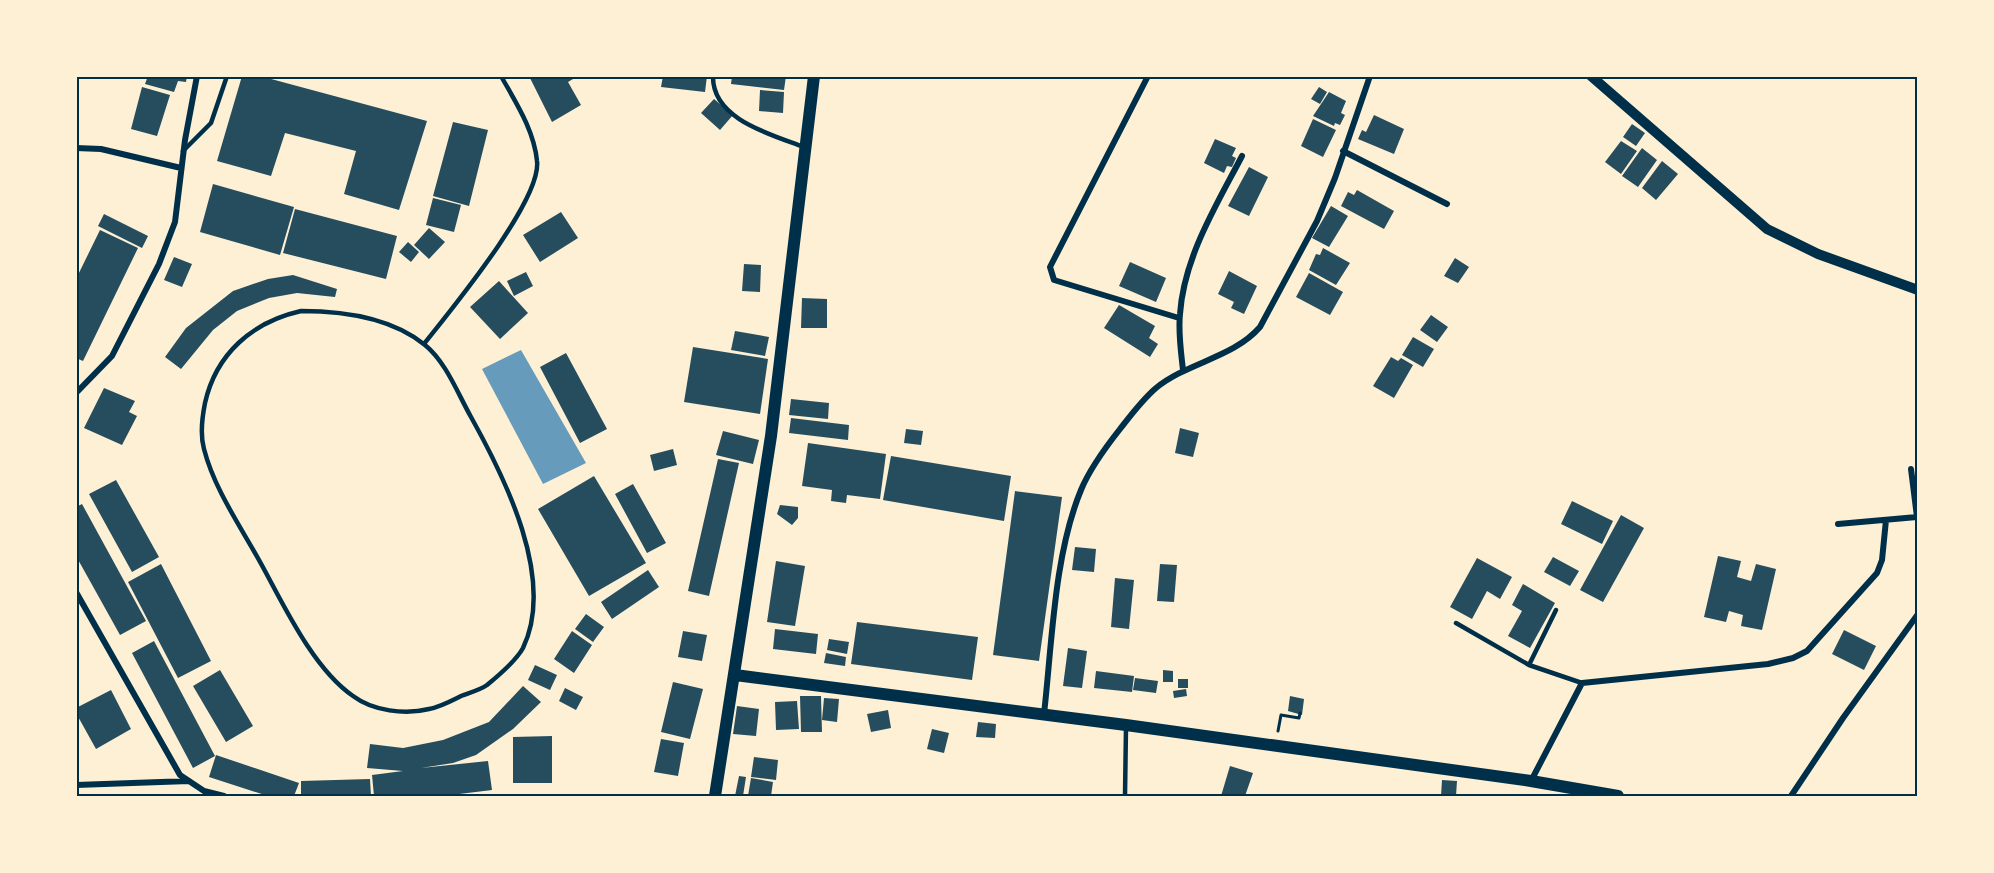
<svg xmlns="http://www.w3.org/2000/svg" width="1994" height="873" viewBox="0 0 1994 873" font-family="'DejaVu Sans',sans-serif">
	<rect width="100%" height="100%" fill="#fdf0d5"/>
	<path fill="#669bbc" d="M521 350 586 463 543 484 482 369Z"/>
	<path fill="#264d5e" d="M148 76H187L186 82 178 81 174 92 145 84Z
		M242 76H260L427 121 399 210 344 194 356 151 285 133 271 176 217 161Z
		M529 76H578L568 82 581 105 552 122Z
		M663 76H707L705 92 661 87Z
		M732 76H786L784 90 731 84Z
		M142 87 170 95 157 136 131 129Z
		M1319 87 1327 92 1320 104 1311 99Z
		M760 90 784 92 783 113 759 111Z
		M1329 92 1346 101 1341 113 1345 115 1340 125 1335 123 1334 126 1313 116Z
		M714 99 733 115 720 130 701 113Z
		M1374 115 1404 129 1394 154 1358 139 1362 130 1366 132Z
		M1313 119 1336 130 1323 157 1301 146Z
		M453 122 488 130 469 206 433 196Z
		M1632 124 1645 133 1636 146 1623 137Z
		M1215 139 1236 148 1232 156 1236 158 1232 167 1227 166 1224 173 1204 163Z
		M1621 141 1637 151 1621 174 1605 162Z
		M1642 148 1657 160 1638 187 1622 176Z
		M1662 161 1678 174 1656 200 1642 188Z
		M1249 167 1268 177 1249 216 1228 206Z
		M213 184 294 207 280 255 200 232Z
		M1357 190 1394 211 1384 229 1341 206 1348 192 1354 195Z
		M433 198 461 205 454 232 426 225Z
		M1331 206 1348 216 1329 247 1312 238Z
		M295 209 397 236 386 279 283 253Z
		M561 212 578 238 540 262 523 235Z
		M104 214 148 236 142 248 98 226Z
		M429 228 445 242 429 259 414 245Z
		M100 230 138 248 83 361 76 358V279Z
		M408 242 419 252 411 262 399 252Z
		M1323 248 1350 263 1336 285 1309 270 1316 254 1320 255Z
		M174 257 192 264 182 287 164 280Z
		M1455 258 1469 267 1458 283 1444 276Z
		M1130 262 1166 278 1156 302 1119 286Z
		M744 264 761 265 760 292 742 291Z
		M1229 271 1257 286 1244 314 1231 308 1234 302 1218 294Z
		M526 272 533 286 514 296 507 281Z
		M1309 273 1343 292 1330 315 1296 297Z
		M293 275 337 289 335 297 297 293 269 298 237 311 213 330 181 369 165 357 186 328 233 291 268 279Z
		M499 281 528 313 500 339 470 307Z
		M802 298 827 299V328H801Z
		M1119 305 1155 326 1149 338 1158 344 1150 357 1104 328Z
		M1431 315 1448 327 1437 342 1420 330Z
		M735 331 769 337 765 356 731 350Z
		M1413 337 1434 349 1423 367 1402 355Z
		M693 347 768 359 760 414 684 402Z
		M566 353 607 429 580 443 540 367Z
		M1391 357 1398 361 1401 358 1413 365 1394 398 1373 386Z
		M104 388 135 401 129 412 137 416 122 445 84 428Z
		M791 399 829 403 828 419 789 415Z
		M791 418 849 425 848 440 789 433Z
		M1180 428 1199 433 1193 457 1175 453Z
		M906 429 923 431 921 445 904 443Z
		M723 431 759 440 753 464 716 455Z
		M808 443 886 454 880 499 847 495 846 503 831 501 832 490 802 486Z
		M673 449 677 465 654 471 650 455Z
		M891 456 1011 476 1004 521 883 500Z
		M718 459 739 463 709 596 688 591Z
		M594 476 646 563 589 596 538 509Z
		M116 480 159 557 132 572 89 494Z
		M633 484 666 543 647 553 615 494Z
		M1015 491 1062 497 1039 661 993 655Z
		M1572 501 1613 521 1602 544 1561 524Z
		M82 504 146 621 120 635 76 556V507Z
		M780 505 798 507V518L792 525 777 514Z
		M1621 515 1644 528 1603 602 1580 590Z
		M1075 547 1096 549 1094 572 1072 570Z
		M1718 556 1741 561 1737 577 1751 581 1756 564 1776 569 1762 630 1741 626 1743 615 1729 611 1726 622 1704 617Z
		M1553 557 1579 571 1570 586 1544 572Z
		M1477 558 1512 577 1500 599 1487 591 1472 619 1450 607Z
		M776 561 805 566 795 626 767 622Z
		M161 564 211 661 178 678 128 582Z
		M1160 564 1177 565 1174 602 1157 601Z
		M648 570 659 587 612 619 601 602Z
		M1115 578 1134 580 1129 629 1111 627Z
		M1523 584 1555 603 1530 648 1508 636 1522 611 1512 605Z
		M586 614 604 627 593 642 575 629Z
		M857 622 978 637 972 680 851 664Z
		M775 629 818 634 816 654 773 649Z
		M1844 630 1876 646 1864 670 1832 654Z
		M572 631 592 645 574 673 554 659Z
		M683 631 707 635 702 661 678 657Z
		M829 639 849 642 847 654 827 650Z
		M154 641 215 756 193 768 132 653Z
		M1068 648 1087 651 1082 688 1063 686Z
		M826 653 846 657 845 666 824 663Z
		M535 665 557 675 550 690 528 680Z
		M220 670 253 726 226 742 193 686Z
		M1163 670 1173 671V682H1163Z
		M1096 671 1134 676 1132 692 1094 688Z
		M1135 678 1158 681 1156 693 1133 690Z
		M1178 679H1188V688H1178Z
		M673 682 703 689 690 739 661 732Z
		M523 686 541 702 513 729 476 755 453 763 421 768 488 761 492 790 443 796H374L372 775 403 771 367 768 370 744 403 748 443 740 489 722Z
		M565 688 583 697 576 710 559 701Z
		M1186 689 1187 696 1174 698 1173 691Z
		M111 690 131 729 96 749 76 713V708Z
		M800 696H821L822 732H801Z
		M1290 696 1304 699 1302 715 1288 711Z
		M824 698 839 699 837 722 822 720Z
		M797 701 799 729 776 730 775 702Z
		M737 706 759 709 756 736 733 734Z
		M888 710 891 728 871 732 867 714Z
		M978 722 996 724 995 738 976 737Z
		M932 729 949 733 944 753 927 749Z
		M552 736V783H513V737Z
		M661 739 684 743 678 776 654 772Z
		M216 755 299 783 294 796H268L209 777Z
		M754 757 778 760 776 780 751 777Z
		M1230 766 1253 773 1245 796H1221Z
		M739 776 746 777 743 796H735Z
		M751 778 773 782 771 796H748Z
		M370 779 371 796H301V781Z
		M1442 780 1457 781 1456 796H1441Z"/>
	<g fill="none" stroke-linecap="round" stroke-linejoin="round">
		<path stroke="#003049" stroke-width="3" d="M1278 731 1281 715 1299 718 1300 713"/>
		<path stroke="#003049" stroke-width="4.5" d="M713 76C712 120 773 135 804 147
			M183 151 211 123 227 76
			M301 311C342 311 392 318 425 345 446 362 458 394 471 417 505 478 556 579 523 648 516 661 498 676 487 685 480 690 469 693 461 696 451 701 440 707 429 709 405 715 373 711 353 696 315 670 286 610 265 571 244 531 215 492 204 449 200 435 202 418 205 403 216 354 252 322 301 311Z
			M424 344C450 311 542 200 537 161 534 130 516 103 501 76
			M1456 623 1529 665 1556 610
			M1529 665 1582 683
			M1125 796 1126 727"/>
		<path stroke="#003049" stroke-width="6" d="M1148 76 1050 267 1054 280 1179 318
			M76 148 101 149 181 168
			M1343 151 1447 204
			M1183 370C1181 352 1178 332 1180 314 1184 257 1216 206 1242 156
			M76 393 112 356 159 264 175 222 185 140 197 76
			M1838 524 1917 517 1911 469
			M76 592 180 775 204 791 224 796
			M1044 714C1052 644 1054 555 1081 490 1090 468 1105 448 1120 429 1131 415 1142 400 1156 388 1188 362 1233 358 1260 327L1317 221 1335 178 1370 76
			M1531 781 1582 683 1768 664 1793 658 1807 651 1877 573 1882 560 1886 520
			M76 785 189 781
			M1791 796 1843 718 1918 614"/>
		<path stroke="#003049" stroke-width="10" d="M1591 76 1767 229 1818 254 1918 290"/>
		<path stroke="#003049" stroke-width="12" d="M735 675 1126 725 1531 781 1618 796
			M715 796 771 436 814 76"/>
	</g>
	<rect width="1994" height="873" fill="none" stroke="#fdf0d5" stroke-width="156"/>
	<rect x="78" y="78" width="1838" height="717" fill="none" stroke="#003049" stroke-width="2"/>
</svg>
